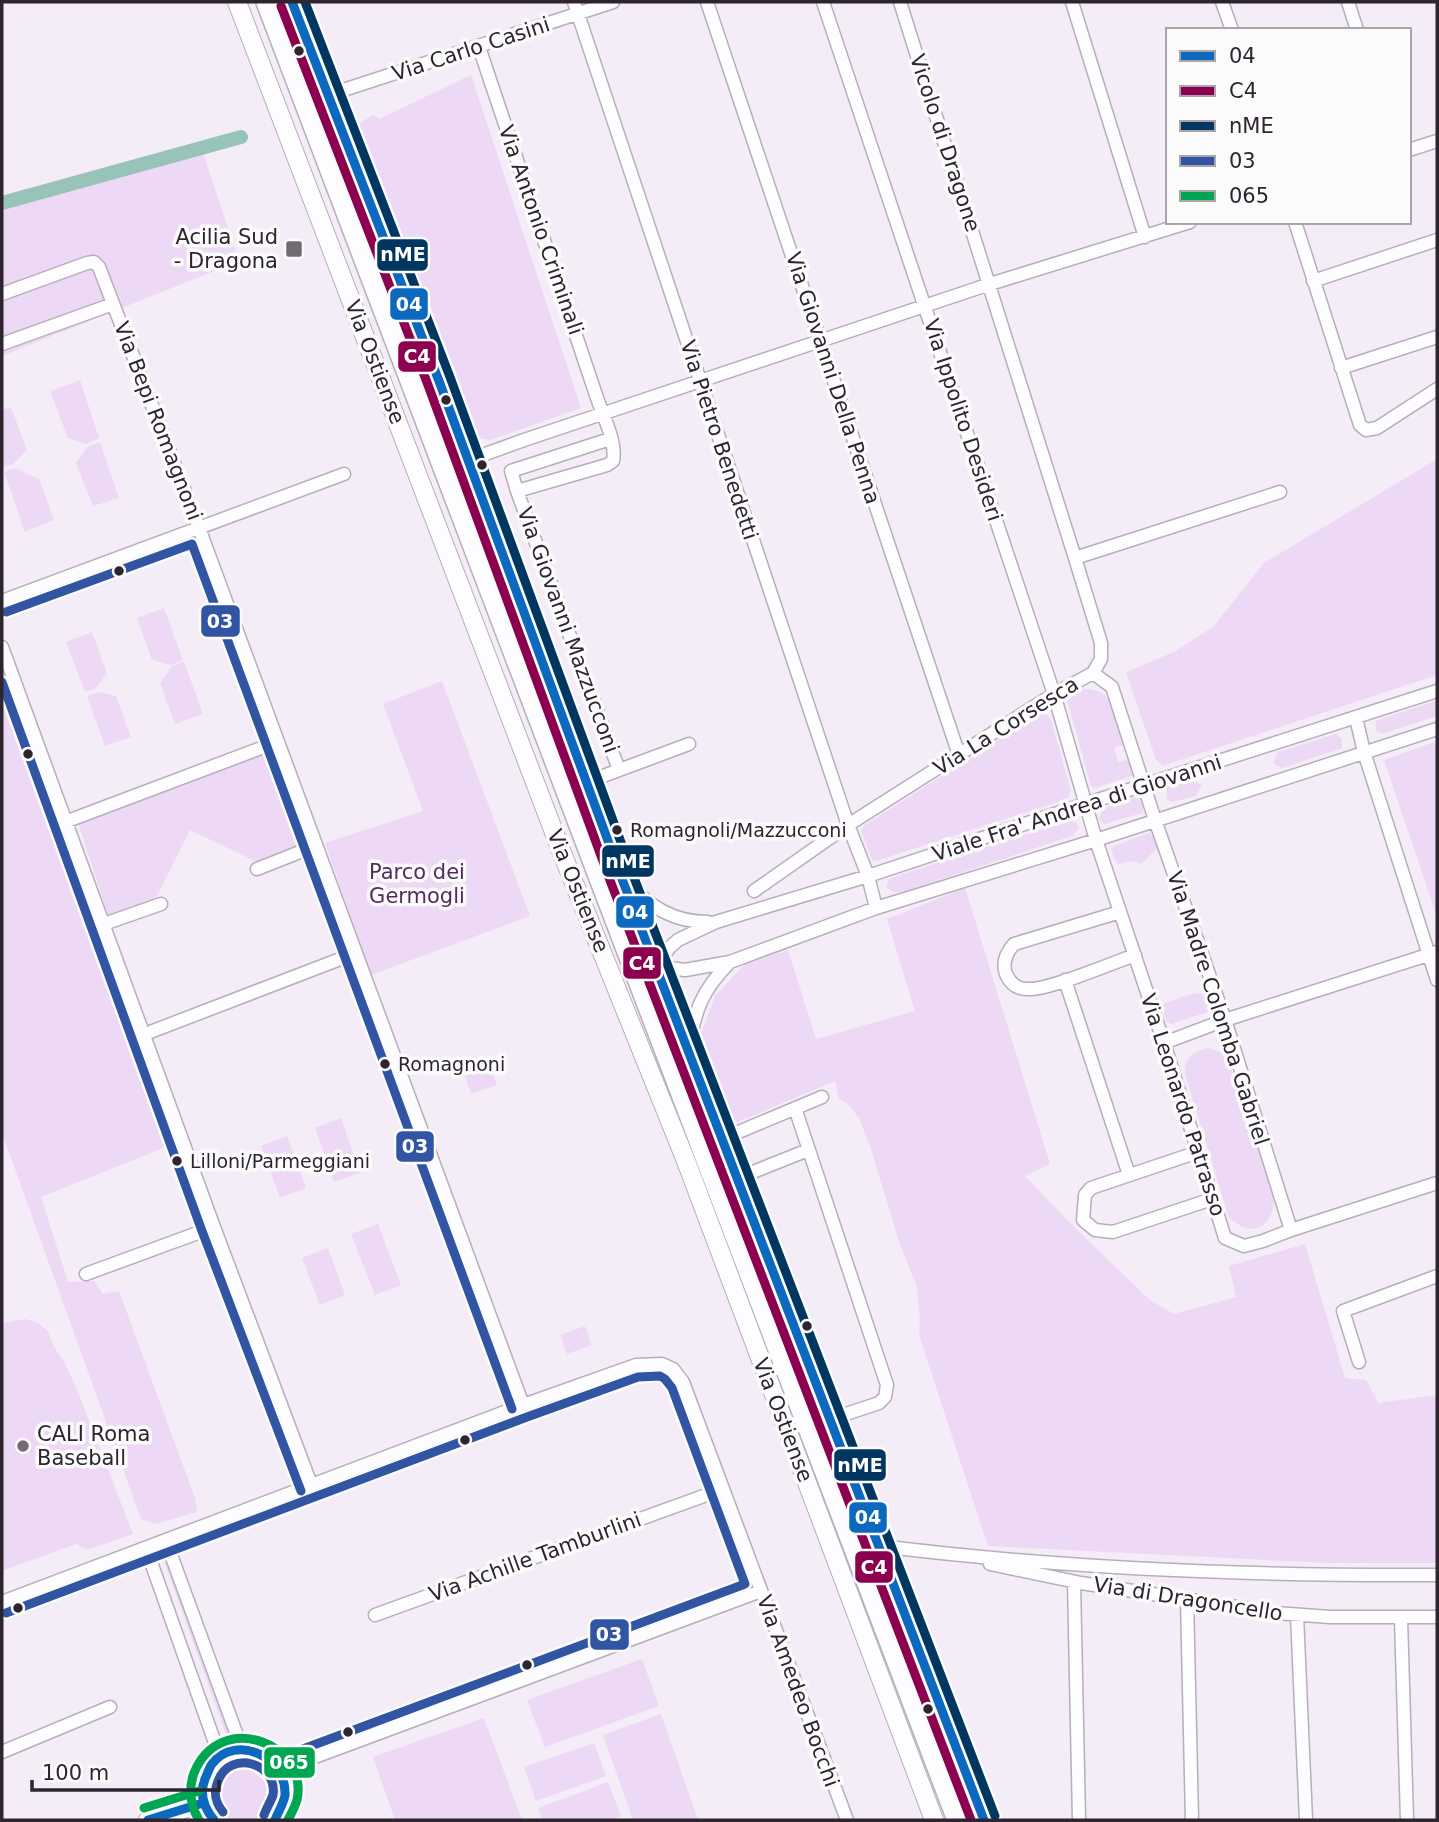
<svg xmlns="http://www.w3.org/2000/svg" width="1439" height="1822" viewBox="0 0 1439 1822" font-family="'DejaVu Sans',sans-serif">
	<rect width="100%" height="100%" fill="#f4ecf7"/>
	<path fill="#edd9f5" d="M471 75 581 408 490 440 477 438 473 434 406 262 351 129 373 115 379 119Z
		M201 147 239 261 2 356V196Z
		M80 380 99 438 86 444 68 438 50 391Z
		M11 407 27 450 13 464 2 468V410Z
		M100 442 119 498 93 506 76 463 87 447Z
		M1437 459V675L1162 766 1156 760 1126 672 1174 652 1213 627 1264 563Z
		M15 468 39 479 54 520 25 532 4 472Z
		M164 608 183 660 171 665 152 660 137 618Z
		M92 632 107 673 96 688 85 692 66 642Z
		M184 662 203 714 175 724 160 683 172 666Z
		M2 677 173 1144 41 1197 68 1282 94 1281 103 1294 119 1291 195 1498 197 1512 155 1524 141 1519 2 1133Z
		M442 681 530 916 371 975 325 843 423 811 383 704Z
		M1083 689C1114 687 1118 720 1126 744L1114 748 1118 762 1130 759 1134 773 1132 776 1095 788 1091 786 1067 700 1072 694Z
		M98 692 116 696 131 737 105 746 87 696Z
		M1437 700V716L1382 734 1376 731V721Z
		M1040 713 1046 714 1051 720 1071 791 1067 799 876 861 872 860 861 830 865 825Z
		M1336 734 1342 739V748L1337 750 1282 768 1273 763 1278 752Z
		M1437 741V917L1384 760Z
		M273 748 306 842 259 863 190 830 156 898 108 915 78 823Z
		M1191 780 1202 785 1196 796 1172 802 1166 798 1167 786Z
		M1136 797 1141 799 1144 804 1142 813 1105 824 1099 820 1102 809Z
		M1070 820 1077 823 1079 828 1072 836 906 891 894 892 886 887 889 879 894 877Z
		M1149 833 1154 835 1158 842V848L1141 864 1133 861 1118 864 1114 859 1111 847Z
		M965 888 1050 1164 1025 1176 1074 1227 1150 1300 1174 1314 1236 1297 1229 1266 1305 1244 1345 1378 1366 1380 1378 1403 1437 1395V1563H1325L988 1546 919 1335 920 1320 917 1287 899 1242 872 1152 859 1118 848 1104 839 1099 835 1081 733 1124 699 1039 715 996 744 965 788 950 816 1039 915 1011 887 919Z
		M1200 993 1205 994 1211 1009 1208 1012 1171 1024 1167 1022 1162 1008 1164 1004 1187 995Z
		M1209 1048 1224 1054 1229 1061 1273 1195C1276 1209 1268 1230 1250 1229 1243 1229 1235 1222 1229 1218L1185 1074C1184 1057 1194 1051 1209 1048Z
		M490 1067 497 1085 471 1094 465 1076Z
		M341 1118 360 1173 334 1182 315 1128Z
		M287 1136 306 1188 280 1198 261 1146Z
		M378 1224 401 1285 375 1295 351 1234Z
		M328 1248 345 1295 320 1305 302 1258Z
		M25 1319 39 1323 48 1332 54 1347 64 1361 78 1392 133 1534 87 1550 76 1544 2 1571V1323Z
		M585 1326 592 1345 567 1354 560 1335Z
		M164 1561H167L233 1741 228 1740Z
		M642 1659 659 1706 545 1747 527 1700Z
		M661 1714 698 1820H633L603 1735Z
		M484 1718 522 1820H395L373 1757Z
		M594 1743 606 1776 536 1801 524 1767Z
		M213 1791a32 32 0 1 1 64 0a32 32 0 1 1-64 0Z
		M608 1782 621 1816 611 1820H542L538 1808Z"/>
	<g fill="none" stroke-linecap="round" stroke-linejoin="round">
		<path stroke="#98c3b8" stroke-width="14" d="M2 203 241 137"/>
		<g stroke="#b6afb9" stroke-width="15">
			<path id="street" d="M574 2 848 825 868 876 876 908
				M707 2 959 755
				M823 2 1054 694 1096 840 1164 1043 1225 1238 1244 1246 1263 1241 1291 1230 1437 1183
				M1072 2 1145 237
				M1222 2 1232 30
				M1348 2 1357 30
				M479 47 596 395C602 414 617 441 613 461L607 465 517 491 511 471 610 439
				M328 95 613 2
				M1409 150 1437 141
				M1295 222 1360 425 1366 430 1377 428 1437 389
				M1313 281 1437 240
				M2 294 87 263 94 262 99 267 199 528 523 1405
				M2 344 113 304
				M1341 368 1437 337
				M469 460 524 440 990 284 1190 222
				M517 491 619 770
				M1075 558 1280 492
				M2 601 344 474
				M2 647 214 1227 312 1487
				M1093 673 1112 687 1155 820 1225 1020 1291 1230
				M1437 691 1085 804 868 876 716 922 678 940 669 948 656 966 685 970 730 962 876 908 1096 840 1437 729
				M1356 718 1364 752 1437 980
				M587 782 689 744
				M65 822 277 742
				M257 869 315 846
				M627 883C651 907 673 922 708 922
				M754 891 848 825 1054 694 1093 673 1101 659V643L1075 558 900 2
				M1120 912 1014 944C1006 953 1002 963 1006 974 1010 983 1017 989 1027 989 1047 991 1112 963 1135 955
				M104 924 161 904
				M1065 980 1129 1175
				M145 1034 356 953
				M1164 1043 1225 1020 1437 952
				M688 1050C695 1011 701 991 730 962
				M795 1108 887 1385 885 1397 879 1403 831 1419
				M722 1139 822 1097
				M1198 1152 1091 1188 1085 1195 1083 1220 1095 1230 1113 1232 1212 1199
				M738 1178 808 1150
				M86 1274 214 1227
				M1359 1362 1343 1311 1437 1276
				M166 1541 242 1749
				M880 1546C1065 1569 1251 1576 1437 1575
				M146 1548 220 1757
				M990 1564 1081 1583 1276 1613 1330 1617H1437
				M1074 1582 1079 1820
				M1187 1599 1192 1820
				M2 1602 523 1405 636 1365 662 1364 673 1369 683 1382 847 1820
				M375 1615 723 1489
				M1297 1615 1306 1820
				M1401 1618 1407 1820
				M2 1752 110 1707
				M280 1770 761 1591"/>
		</g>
		<g stroke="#b6afb9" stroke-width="20">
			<path id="secondary" d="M237 2 562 853 686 1161 934 1820
				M292 2 439 381 622 879 984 1820
				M148 1820 203 1803
				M214 1820C205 1811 201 1798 203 1785 214 1719 319 1755 275 1820"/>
		</g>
		<g stroke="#b6afb9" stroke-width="24">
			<path id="primary" d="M267 2 958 1820"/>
		</g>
		<use href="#street" stroke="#fdfcfe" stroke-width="12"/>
		<use href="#secondary" stroke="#fdfcfe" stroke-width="18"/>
		<use href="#primary" stroke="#fdfcfe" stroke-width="21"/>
		<g stroke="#fbfbfb" stroke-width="14">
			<path id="bus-1" d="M292 2 439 381 622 879 984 1820
				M148 1820 203 1803
				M214 1820C204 1808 199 1794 205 1779 207 1775 209 1768 212 1764 236 1733 287 1757 285 1795 284 1803 278 1812 275 1820"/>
		</g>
		<g stroke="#fbfbfb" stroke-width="14">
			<path id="bus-2" d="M281 6 428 385 611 883 971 1820"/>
		</g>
		<g stroke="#fbfbfb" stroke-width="14">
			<path id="bus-3" d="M305 2 450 377 633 875 995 1816"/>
		</g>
		<g stroke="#fbfbfb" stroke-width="14">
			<path id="bus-4" d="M6 612 192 544 512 1409
				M2 682 202 1231 301 1491
				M6 1613 527 1417 638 1377 660 1376 665 1379 672 1388 745 1584 276 1759
				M223 1812C215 1802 213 1793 218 1781 230 1749 278 1763 273 1795 271 1801 266 1809 264 1815"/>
		</g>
		<g stroke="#fbfbfb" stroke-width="14">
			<path id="bus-5" d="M144 1808 199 1791
				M199 1820C190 1805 188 1790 194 1773 220 1709 309 1743 297 1800 295 1807 291 1814 288 1820"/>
		</g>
		<use href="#bus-1" stroke="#0c69bf" stroke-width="9"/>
		<use href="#bus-2" stroke="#8b004f" stroke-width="9"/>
		<use href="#bus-3" stroke="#00365f" stroke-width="9"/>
		<use href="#bus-4" stroke="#3155a3" stroke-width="9"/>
		<use href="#bus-5" stroke="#00a651" stroke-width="9"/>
	</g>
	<g fill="#2d2430" stroke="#fbfbfb" stroke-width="2.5">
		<circle cx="299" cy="51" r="6"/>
		<circle cx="446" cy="400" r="6"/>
		<circle cx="482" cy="465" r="6"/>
		<circle cx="119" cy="571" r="6"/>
		<circle cx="28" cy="754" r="6"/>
		<circle cx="617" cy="830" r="6"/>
		<circle cx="385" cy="1064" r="6"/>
		<circle cx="177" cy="1161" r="6"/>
		<circle cx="807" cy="1326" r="6"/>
		<circle cx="465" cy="1440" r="6"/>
		<circle cx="18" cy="1608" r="6"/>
		<circle cx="527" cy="1665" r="6"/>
		<circle cx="928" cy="1709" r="6"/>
		<circle cx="348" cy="1732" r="6"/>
	</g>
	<g fill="#736a76" stroke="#fbfbfb" stroke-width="2.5">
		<rect x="285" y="240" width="18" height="18" rx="3.5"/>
		<circle cx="23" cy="1446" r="7"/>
	</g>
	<g text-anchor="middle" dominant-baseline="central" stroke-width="7" stroke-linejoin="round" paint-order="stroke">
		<g font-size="19" fill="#2d2430" stroke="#fbfbfb" text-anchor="start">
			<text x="630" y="830">Romagnoli/Mazzucconi</text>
			<text x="398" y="1064">Romagnoni</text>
			<text x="190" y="1161">Lilloni/Parmeggiani</text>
		</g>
		<g font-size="21" fill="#2d2430" stroke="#fbfbfb">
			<text transform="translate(471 49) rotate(-18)">Via Carlo Casini</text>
			<text transform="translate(945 143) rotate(72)">Vicolo di Dragone</text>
			<text transform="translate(541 230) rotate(71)">Via Antonio Criminali</text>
			<text transform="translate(375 362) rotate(69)">Via Ostiense</text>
			<text transform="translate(833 378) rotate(72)">Via Giovanni Della Penna</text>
			<text transform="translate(963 420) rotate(72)">Via Ippolito Desideri</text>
			<text transform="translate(158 421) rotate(69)">Via Bepi Romagnoni</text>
			<text transform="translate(719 440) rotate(72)">Via Pietro Benedetti</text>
			<text transform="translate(568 630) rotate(70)">Via Giovanni Mazzucconi</text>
			<text transform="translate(1006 726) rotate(-32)">Via La Corsesca</text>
			<text transform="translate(1077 808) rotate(-18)">Viale Fra' Andrea di Giovanni</text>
			<text transform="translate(578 891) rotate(68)">Via Ostiense</text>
			<text transform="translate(1218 1008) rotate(72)">Via Madre Colomba Gabriel</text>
			<text transform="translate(1183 1105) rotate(72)">Via Leonardo Patrasso</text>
			<text transform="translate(783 1420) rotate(69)">Via Ostiense</text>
			<text transform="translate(535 1557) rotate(-20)">Via Achille Tamburlini</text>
			<text transform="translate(1188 1599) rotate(9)">Via di Dragoncello</text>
			<text transform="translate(798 1691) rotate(70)">Via Amedeo Bocchi</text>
		</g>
		<g font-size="21" fill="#2d2430" stroke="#fbfbfb" text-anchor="end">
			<text x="278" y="237">Acilia Sud<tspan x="278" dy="24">- Dragona</tspan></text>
			<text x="37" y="1434" text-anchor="start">CALI Roma<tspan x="37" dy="24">Baseball</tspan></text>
		</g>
		<g font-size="21" fill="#542a62" stroke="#fbfbfb">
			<text x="417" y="872">Parco dei<tspan x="417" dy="24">Germogli</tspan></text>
		</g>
	</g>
	<g stroke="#fbfbfb" stroke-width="2.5">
		<rect x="376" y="238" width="53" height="34" rx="7" fill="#00365f"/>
		<rect x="389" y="287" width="40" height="34" rx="7" fill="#0c69bf"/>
		<rect x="397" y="340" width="40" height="33" rx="7" fill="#8b004f"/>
		<rect x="200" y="604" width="41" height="34" rx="7" fill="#3155a3"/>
		<rect x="601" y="844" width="54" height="34" rx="7" fill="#00365f"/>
		<rect x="615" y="895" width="40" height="34" rx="7" fill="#0c69bf"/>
		<rect x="622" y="946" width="40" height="34" rx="7" fill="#8b004f"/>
		<rect x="395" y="1130" width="40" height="33" rx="7" fill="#3155a3"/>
		<rect x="833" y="1448" width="54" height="34" rx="7" fill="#00365f"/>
		<rect x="848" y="1501" width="40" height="33" rx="7" fill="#0c69bf"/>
		<rect x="854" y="1550" width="40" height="34" rx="7" fill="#8b004f"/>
		<rect x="589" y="1618" width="41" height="33" rx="7" fill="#3155a3"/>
		<rect x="263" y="1746" width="53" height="33" rx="7" fill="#00a651"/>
	</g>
	<g font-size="19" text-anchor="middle" font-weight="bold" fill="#fff">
		<text x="403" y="261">nME</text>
		<text x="409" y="311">04</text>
		<text x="417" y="363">C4</text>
		<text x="220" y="628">03</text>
		<text x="628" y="868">nME</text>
		<text x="635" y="919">04</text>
		<text x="642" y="970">C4</text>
		<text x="415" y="1153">03</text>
		<text x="860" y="1472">nME</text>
		<text x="868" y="1524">04</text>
		<text x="874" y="1574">C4</text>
		<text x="609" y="1641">03</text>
		<text x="289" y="1769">065</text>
	</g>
	<rect width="1439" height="1822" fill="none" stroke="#2d2430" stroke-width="7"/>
	<rect x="1166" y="28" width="245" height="196" fill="#fbfbfb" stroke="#a9a5aa" stroke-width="2"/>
	<rect x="1180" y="51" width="35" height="10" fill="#0c69bf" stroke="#a9a5aa" stroke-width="2"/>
	<text x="1229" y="63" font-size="21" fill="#2d2430">04</text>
	<rect x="1180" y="86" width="35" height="10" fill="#8b004f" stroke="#a9a5aa" stroke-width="2"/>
	<text x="1229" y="98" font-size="21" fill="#2d2430">C4</text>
	<rect x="1180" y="121" width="35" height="10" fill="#00365f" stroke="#a9a5aa" stroke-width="2"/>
	<text x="1229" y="133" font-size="21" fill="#2d2430">nME</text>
	<rect x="1180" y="156" width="35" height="10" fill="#3155a3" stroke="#a9a5aa" stroke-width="2"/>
	<text x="1229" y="168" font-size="21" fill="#2d2430">03</text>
	<rect x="1180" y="191" width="35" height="10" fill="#00a651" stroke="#a9a5aa" stroke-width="2"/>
	<text x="1229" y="203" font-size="21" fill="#2d2430">065</text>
	<path d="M32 1780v10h187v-10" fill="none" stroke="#2d2430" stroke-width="3.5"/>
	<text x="42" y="1780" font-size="21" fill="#2d2430" stroke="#fbfbfb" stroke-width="5" paint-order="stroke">100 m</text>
</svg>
